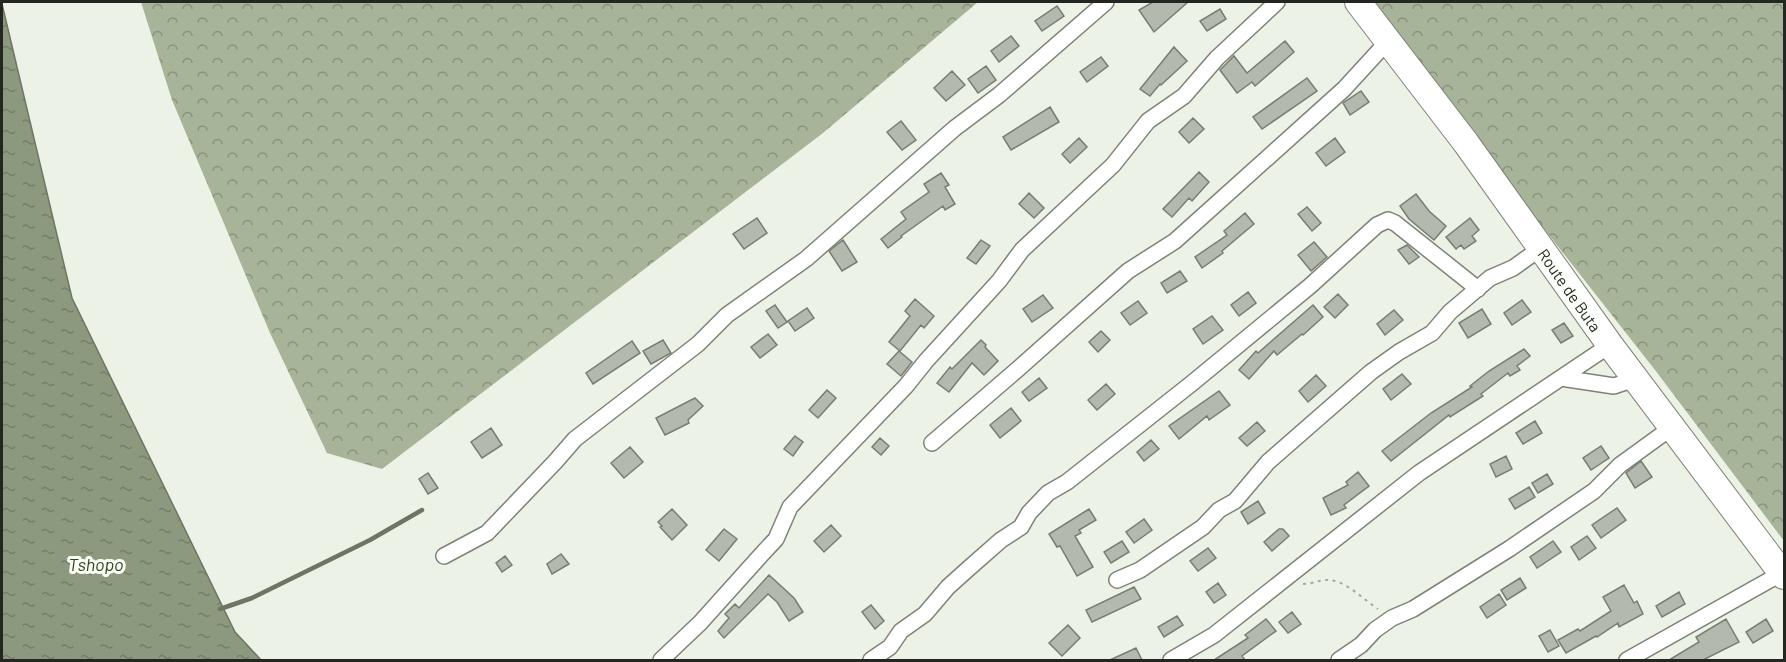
<svg xmlns="http://www.w3.org/2000/svg" width="1786" height="662" viewBox="0 0 1786 662" font-family="Barlow,sans-serif">
	<defs>
		<pattern id="forest-crowns" width="20" height="18" patternUnits="userSpaceOnUse" patternTransform="scale(1.5)"><rect width="20" height="18" fill="#a7b499"/><path d="M2 6a3 3 0 1 1 6 0M12 15a3 3 0 1 1 6 0" fill="none" stroke="#88927c"/></pattern>
		<pattern id="water-ripples" width="26" height="14" patternUnits="userSpaceOnUse" patternTransform="scale(1.5)"><rect width="26" height="14" fill="#8d997f"/><path d="M2 4q2-2 4 0t4 0M15 11q2-2 4 0t4 0" fill="none" stroke="#737d68"/></pattern>
	</defs>
	<rect width="100%" height="100%" fill="#edf2e6"/>
	<path fill="url(#forest-crowns)" d="M141 2H978L823 133 382 469 327 453 270 333 172 100Z
		M1366 2H1784V541L1655 370Z"/>
	<path fill="url(#water-ripples)" stroke="#6e7663" stroke-width="1.5" d="M2 4 72 298 235 632 261 660H2Z"/>
	<g fill="none" stroke-linecap="round" stroke-linejoin="round">
		<path stroke="#6e7663" stroke-width="4.5" d="M220 609 252 598 370 540 422 510"/>
	</g>
	<path fill="#b4b9ae" stroke="#787d72" stroke-width="1.5" d="M1153 2H1188L1154 32 1139 10Z
		M1057 6 1064 16 1042 31 1035 21Z
		M1220 9 1226 19 1207 31 1200 21Z
		M1011 36 1019 46 999 62 991 51Z
		M1285 41 1294 52 1255 86 1252 82 1237 93 1220 70 1234 56 1247 73Z
		M1174 47 1187 61 1161 85 1160 84 1150 96 1140 89Z
		M1101 57 1108 66 1087 82 1080 72Z
		M986 66 996 80 978 93 968 79Z
		M952 71 965 85 946 101 934 88Z
		M1307 78 1317 91 1262 129 1253 117Z
		M1361 91 1369 102 1350 115 1343 103Z
		M1050 107 1059 122 1011 150 1003 137Z
		M1193 118 1204 129 1189 143 1179 132Z
		M901 121 916 140 902 150 887 132Z
		M1079 138 1087 147 1070 163 1062 154Z
		M1335 138 1345 152 1326 166 1316 153Z
		M1199 172 1209 182 1192 201 1189 198 1172 217 1163 209Z
		M941 173 949 185 945 187 955 204 945 210 943 206 901 236 902 237 888 248 881 239 906 219 901 212 929 192 924 184Z
		M1029 193 1044 208 1034 218 1019 204Z
		M1416 194 1429 211 1446 226 1434 240 1409 219 1400 206Z
		M1307 207 1321 223 1312 231 1298 214Z
		M1245 213 1254 224 1222 251 1223 253 1202 268 1195 257 1227 235 1224 231Z
		M757 218 767 233 744 249 733 234Z
		M1470 218 1479 230 1472 236 1476 241 1464 249 1461 245 1456 249 1446 237Z
		M843 240 857 262 842 271 829 251Z
		M981 240 990 246 976 264 967 258Z
		M1314 242 1327 257 1311 271 1298 255Z
		M1407 245 1419 257 1409 264 1398 250Z
		M1180 271 1187 281 1167 293 1161 283Z
		M1248 292 1256 303 1239 316 1231 305Z
		M1338 294 1348 305 1335 318 1324 307Z
		M1043 295 1053 308 1032 322 1023 309Z
		M915 299 934 316 924 328 921 325 900 351 889 342 910 316 905 311Z
		M1522 300 1531 312 1512 325 1504 313Z
		M1138 301 1147 313 1130 325 1121 313Z
		M775 305 787 322 778 328 766 311Z
		M1313 305 1323 317 1303 335 1302 334 1277 355 1274 351 1249 379 1239 370 1256 351 1258 353Z
		M807 308 814 318 795 331 788 321Z
		M1482 309 1491 324 1468 338 1459 323Z
		M1394 310 1403 320 1385 335 1377 324Z
		M1212 316 1223 330 1203 344 1193 329Z
		M1564 323 1573 336 1561 343 1552 330Z
		M1101 331 1110 340 1098 352 1089 342Z
		M768 334 777 345 760 358 751 347Z
		M663 340 671 353 651 364 643 351Z
		M981 340 986 345 985 347 998 361 984 375 972 363 949 392 937 383 950 367 952 369Z
		M632 341 640 353 593 384 586 373Z
		M1524 349 1530 356 1517 366 1520 370 1510 376 1508 373 1481 394 1483 396 1450 417 1449 415 1391 461 1382 451 1431 413 1472 387 1470 386 1489 371Z
		M899 351 912 362 901 376 887 364Z
		M1402 374 1411 384 1391 400 1383 389Z
		M1316 375 1326 386 1308 402 1299 391Z
		M1039 378 1047 388 1029 401 1022 392Z
		M1106 384 1115 394 1097 410 1088 400Z
		M827 390 836 398 818 418 809 410Z
		M1219 391 1230 405 1209 420 1207 416 1179 439 1169 426Z
		M695 398 703 406 688 420 689 423 665 435 656 418Z
		M1011 408 1021 421 1000 438 990 425Z
		M1535 421 1542 433 1523 444 1516 433Z
		M1257 422 1265 431 1247 446 1239 438Z
		M491 428 502 445 482 458 471 442Z
		M795 436 803 442 793 456 784 449Z
		M880 438 889 446 881 455 872 447Z
		M1151 440 1159 449 1144 461 1137 452Z
		M1601 446 1609 458 1591 470 1583 458Z
		M630 447 643 462 624 478 611 463Z
		M1506 456 1512 469 1496 477 1490 464Z
		M1641 461 1652 477 1635 488 1626 473Z
		M1358 472 1369 486 1344 505 1346 508 1331 515 1323 498 1348 485 1346 482Z
		M428 473 438 488 428 494 419 479Z
		M1547 474 1553 484 1538 493 1532 483Z
		M1529 487 1535 497 1515 509 1509 499Z
		M1258 501 1265 513 1248 524 1241 512Z
		M1617 508 1626 520 1601 538 1592 525Z
		M672 509 687 525 672 540 660 527 662 526 658 522Z
		M1089 509 1096 520 1079 530 1081 533 1075 536 1093 567 1077 576 1060 546 1057 547 1049 534Z
		M1144 519 1152 530 1134 543 1126 532Z
		M831 525 841 536 824 552 814 541Z
		M724 529 737 539 719 561 706 550Z
		M1279 529H1283L1289 536 1272 551 1264 542Z
		M1587 536 1596 548 1579 560 1571 547Z
		M1122 541 1129 552 1111 563 1104 552Z
		M1553 541 1561 552 1537 568 1530 557Z
		M1208 548 1216 558 1198 571 1190 561Z
		M561 554 569 564 552 574 547 564Z
		M505 556 512 565 502 572 496 563Z
		M769 575 794 598 803 612 789 621 777 602 768 594 724 638 718 631 729 618 725 614 735 604 739 608Z
		M1520 578 1526 588 1507 600 1501 590Z
		M1218 583 1226 595 1214 603 1206 592Z
		M1624 585 1634 603 1637 601 1643 614 1619 627 1618 623 1597 637 1596 636 1566 653 1558 640 1578 629 1580 631 1611 611 1603 597Z
		M1134 587 1141 599 1092 622 1086 610Z
		M1679 592 1685 604 1662 617 1656 606Z
		M1499 594 1506 605 1487 618 1480 607Z
		M871 605 884 621 875 629 862 612Z
		M1292 612 1301 624 1288 633 1279 622Z
		M1177 616 1183 625 1164 637 1158 627Z
		M1266 619 1276 631 1242 656 1245 660H1214L1248 638 1245 635Z
		M1726 619 1739 642 1703 660H1669L1699 642 1696 637Z
		M1766 619 1773 631 1753 643 1746 632Z
		M1068 625 1080 638 1062 656 1049 643Z
		M1550 630 1559 646 1548 652 1539 636Z
		M1136 648 1142 660H1110Z"/>
	<g fill="none" stroke-linecap="round" stroke-linejoin="round">
		<g stroke="#7d8378" stroke-width="18">
			<path id="minor" d="M1561 378 1614 386 1635 379
				M932 443 1018 369 1128 271 1175 241 1344 89 1388 41
				M444 556 487 533 555 462 575 439 698 344 727 315 806 259 955 128 999 95 1106 2
				M1117 580 1140 570 1203 527 1219 510 1235 501 1268 462 1371 372 1399 352 1432 333 1450 312 1490 278 1513 268 1541 248
				M661 660 700 623 762 554 776 539 790 507 906 386 926 361 999 281 1022 250 1113 165 1148 121 1184 96 1217 58 1277 2
				M871 660 890 647 901 631 925 614 948 587 968 569 1001 540 1021 527 1029 513 1048 493 1067 482 1191 384 1310 286 1377 225 1388 220 1395 223 1478 289
				M1171 660 1214 635 1419 473 1610 345
				M1339 660 1361 645 1375 630 1392 618 1413 609 1509 549 1594 491 1620 465 1671 428
				M1627 660 1782 573"/>
		</g>
		<g stroke="#7d8378" stroke-width="28">
			<path id="trunk" d="M1358 2 1466 143 1610 345 1784 576"/>
		</g>
		<path stroke="#a5a99f" stroke-width="2" stroke-dasharray="3 4.5" stroke-linecap="butt" d="M1303 584C1312 584 1319 580 1327 580 1344 579 1364 600 1378 609"/>
		<use href="#minor" stroke="#fff" stroke-width="15"/>
		<use href="#trunk" stroke="#fff" stroke-width="26"/>
	</g>
	<g text-anchor="middle" dominant-baseline="central" stroke-width="6" stroke-linejoin="round" paint-order="stroke">
		<g font-size="16" fill="#242621" stroke="#fbfff8">
			<text transform="translate(1570 290) rotate(55)">Route de Buta</text>
		</g>
		<g font-size="18" font-style="italic" fill="#324419" stroke="#fbfff8">
			<text x="96" y="564">Tshopo</text>
		</g>
	</g>
	<rect width="1786" height="662" fill="none" stroke="#242621" stroke-width="6"/>
</svg>
